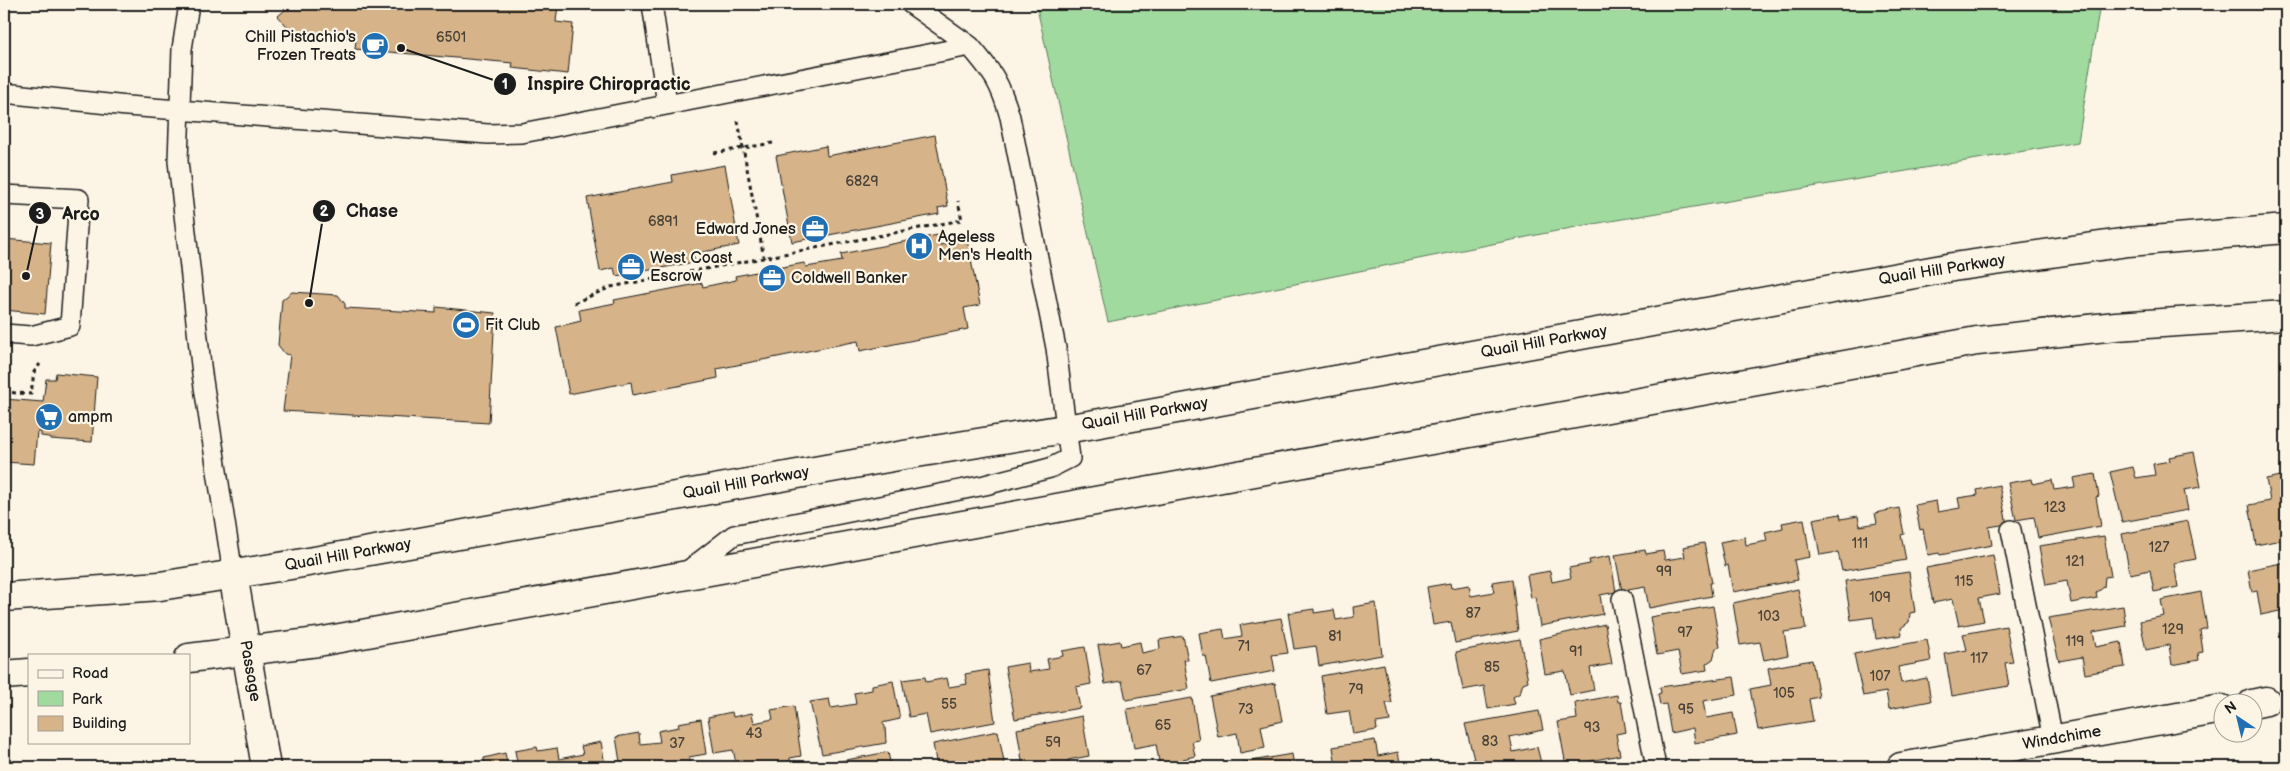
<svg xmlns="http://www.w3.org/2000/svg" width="2290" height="771" viewBox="0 0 2290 771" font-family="'Balsamiq Sans',sans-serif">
	<rect width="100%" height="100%" fill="#fcf5e5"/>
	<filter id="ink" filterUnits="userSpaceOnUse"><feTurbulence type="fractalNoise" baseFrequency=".02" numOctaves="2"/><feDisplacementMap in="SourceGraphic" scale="10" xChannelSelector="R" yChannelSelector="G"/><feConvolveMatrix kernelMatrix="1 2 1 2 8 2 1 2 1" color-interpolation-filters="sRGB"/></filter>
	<g filter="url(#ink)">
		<path fill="#a0da9f" stroke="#5e7b5e" d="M1036 4H2100L2078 142 1581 226 1108 322Z"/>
		<path fill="#d6b388" stroke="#1c1c1c" d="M292 4H558L556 22 573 24 568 74 512 68 513 63 355 49 356 39 306 35 299 40 278 16Z
			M935 135 948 206 938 208 939 214 792 242 776 156 826 146 827 156Z
			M725 165 739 245 693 254 695 262 616 276 614 268 600 271 587 198 673 182 672 175Z
			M938 235 940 245 967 240 980 305 964 308 968 329 860 351 858 341 717 369 718 378 633 395 631 382 569 394 556 327 581 321 579 310 615 303 614 300 702 283 703 287 736 280 735 276 804 263 806 267 842 261 841 254Z
			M4 239 51 243 45 314 4 310Z
			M292 292 338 295 345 304V308L436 313V307L495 313 489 423 283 411 290 355 285 354 278 345 282 300Z
			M56 373 97 377 92 442 50 439 49 437 41 436V432H37L34 464 4 462V399L43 402 46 379H55Z
			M2194 452 2201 487 2184 490 2188 510 2122 522 2110 472 2133 467 2136 478 2155 475 2153 464 2170 461 2169 457Z
			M2095 474 2099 496 2096 497 2101 526 2038 538 2034 517 2016 520 2008 483 2032 479 2033 484 2052 480 2054 490 2075 487 2073 478Z
			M2286 475V539L2256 545 2249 505 2270 501 2266 479Z
			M1999 485 2007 524 1989 527 1992 545 1940 555 1939 553 1928 555 1923 529 1920 530 1915 505 1936 501 1938 512 1960 508 1958 498 1978 495 1977 490Z
			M1899 508 1904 534 1901 535 1906 560 1842 571 1838 552 1820 555 1813 519 1840 514 1841 519 1858 516 1860 526 1877 523 1875 513Z
			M1804 519 1810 557 1794 560 1798 580 1733 592 1728 565 1725 566 1720 542 1745 537 1746 545 1767 541 1765 532 1783 528 1782 523Z
			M2188 521 2196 559 2174 563 2178 587 2154 592 2150 570 2130 574 2122 534Z
			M2104 536 2111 576 2105 577 2104 587 2096 593 2097 598 2071 603 2067 581 2046 585 2039 546Z
			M1704 543 1712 583H1710L1712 596 1649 608 1645 587 1622 591 1615 555 1645 550 1646 554 1663 551 1665 560 1685 557 1683 547Z
			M1993 555 2000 594 1979 598 1984 621 1959 626 1953 599 1933 603 1926 568Z
			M1610 556 1616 592 1600 595 1603 614 1540 626 1535 597 1531 598 1527 575 1550 571 1552 582 1571 578 1569 568 1590 564 1589 560Z
			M2286 562V624L2284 610 2261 615 2257 591 2252 592 2248 570Z
			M1909 572 1915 612 1910 613 1909 622 1901 628 1902 635 1876 639 1873 617 1851 620 1845 581Z
			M1512 579 1518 631 1455 643 1451 622 1433 625 1427 587 1450 583 1451 588 1469 585 1471 596 1494 592 1492 582Z
			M1798 589 1806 629 1784 632 1788 655 1764 660 1760 642 1740 645 1733 603Z
			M2201 592 2207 628 2200 630 2203 652 2198 653 2199 660 2172 665 2169 645 2146 650 2140 621 2164 616 2161 600Z
			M1376 603 1382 655 1319 666 1316 646 1294 649 1288 613 1314 609V613L1334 610 1336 620 1354 617 1353 607Z
			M1713 606 1720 647 1716 648 1713 659 1706 664 1707 670 1682 674 1678 651 1657 655 1650 617Z
			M2123 606 2126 626 2093 632 2096 647 2121 642 2125 667 2085 674 2082 657 2059 661 2048 618Z
			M1281 618 1288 653 1272 655 1275 671 1211 683 1206 656H1203L1199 633 1223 629 1225 639 1242 636 1240 625Z
			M1605 624 1612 664 1590 668 1594 690 1570 695 1565 671 1545 674 1539 639Z
			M2006 626 2013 662 2005 663 2009 686 1952 696 1945 654 1967 650 1963 634Z
			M1183 636 1188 660H1184L1189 689 1126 700 1122 681 1105 684 1098 645 1120 641 1121 646 1140 642 1142 653 1160 649 1159 640Z
			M1520 639 1528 681 1523 683 1520 693 1513 697 1515 704 1488 709 1484 686 1463 690 1456 652Z
			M1927 640 1931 661 1898 667 1901 683 1927 678 1931 701 1889 709 1886 692 1863 696 1854 654Z
			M1085 647 1091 684 1076 687 1080 708 1015 719 1005 667 1028 663 1029 672 1049 669 1047 659 1063 656 1062 651Z
			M1812 660 1819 697 1809 699 1813 721 1758 730 1750 689 1771 685 1768 668Z
			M1384 664 1392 703H1386L1390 721 1376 723 1377 730 1353 734 1349 711 1327 714 1321 676Z
			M988 670 995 722 930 734 926 714 909 717 902 680 925 677 926 682 947 678 949 687 967 684 965 674Z
			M1734 677 1737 695 1703 701 1706 718 1733 713 1737 735 1695 743 1693 728 1671 733 1666 704 1660 705 1658 694 1661 693 1660 687Z
			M893 681 900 719 882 723 885 726 886 743 822 754 810 702 829 699 831 708 856 704 854 693 872 690V685Z
			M1275 683 1282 721 1261 726 1265 748 1240 753 1237 733 1218 737 1210 696Z
			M1617 695 1618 702H1621L1626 732 1616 734 1620 755 1566 766 1558 722 1577 719 1575 703Z
			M1192 698 1199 740 1192 741 1195 756 1183 759 1184 764 1160 767 1156 744 1134 748 1127 709Z
			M794 706 801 756 790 758V761L754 767H737L733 750 714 753 708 717 732 712 733 717 752 713 754 723 773 719 771 710Z
			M1539 711 1543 730 1510 737 1513 752 1537 747 1542 767H1500L1499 762 1476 767 1465 724Z
			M1082 716 1089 756 1068 760 1070 767H1023L1017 729Z
			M701 719 706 754 689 757 690 767H624L623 762H620L616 737 639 733 640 744 660 742 658 731 679 727 678 723Z
			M998 731 1005 767H937L933 744Z
			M1375 740 1378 756 1398 752 1401 767H1336L1333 747Z
			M601 742 605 765H602V767H518L515 751 537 747 538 751 557 748 559 759 583 754 581 746Z
			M888 752 891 767H823V765L841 761Z
			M505 753 508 767H465L485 764 484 758Z
			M1292 754 1294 767H1222L1251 761Z"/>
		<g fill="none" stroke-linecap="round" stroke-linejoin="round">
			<g stroke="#1c1c1c" stroke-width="22">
				<path id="service" d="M189 4 182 49 178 161 202 374 233 574
					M652 4 667 104
					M911 4 970 46
					M4 93 127 106 488 134 522 133 970 46C993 73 1000 82 1010 117L1056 348 1070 458 1050 468 985 485 734 535 685 573
					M4 195 79 199 70 326 31 336 4 334
					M2011 530 2053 739
					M1622 599 1656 767"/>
			</g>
			<g stroke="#1c1c1c" stroke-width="31">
				<path id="minor" d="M233 574 266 767
					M2252 704 2266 701
					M1901 767 2222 709"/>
			</g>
			<g stroke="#1c1c1c" stroke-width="31">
				<path id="secondary" d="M4 597 160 586 297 564 904 455 1089 425 1953 267 2128 242 2286 229
					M189 658 318 642 1977 341 2116 326 2286 315
					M4 675 29 673"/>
			</g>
			<path stroke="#1c1c1c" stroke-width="3" stroke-dasharray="4 4" stroke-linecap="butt" d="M738 121 764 258
				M714 153 773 143
				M574 303 611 287 962 220 958 201
				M4 392 31 394 34 372 40 364"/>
			<use href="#service" stroke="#fcf5e5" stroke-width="19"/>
			<use href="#minor" stroke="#fcf5e5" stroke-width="28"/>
			<use href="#secondary" stroke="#fcf5e5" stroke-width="28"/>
		</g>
	</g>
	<defs>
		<g id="cafe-disc" transform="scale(1.4375)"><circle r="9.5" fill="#1f6fb2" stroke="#fcf5e5"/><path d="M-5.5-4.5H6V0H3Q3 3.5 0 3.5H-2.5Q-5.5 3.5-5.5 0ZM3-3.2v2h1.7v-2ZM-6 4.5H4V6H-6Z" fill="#fff"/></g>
		<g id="office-disc" transform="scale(1.4375)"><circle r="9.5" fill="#1f6fb2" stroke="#fcf5e5"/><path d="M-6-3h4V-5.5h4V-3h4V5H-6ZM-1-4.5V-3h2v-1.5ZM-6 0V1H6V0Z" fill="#fff"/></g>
		<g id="hospital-disc" transform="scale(1.4375)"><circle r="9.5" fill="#1f6fb2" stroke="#fcf5e5"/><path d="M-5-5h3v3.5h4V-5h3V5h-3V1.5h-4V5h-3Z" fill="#fff"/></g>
		<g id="stadium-disc" transform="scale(1.4375)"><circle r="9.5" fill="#1f6fb2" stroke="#fcf5e5"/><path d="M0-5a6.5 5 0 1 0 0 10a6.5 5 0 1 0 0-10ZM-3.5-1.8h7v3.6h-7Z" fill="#fff"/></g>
		<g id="supermarket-disc" transform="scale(1.4375)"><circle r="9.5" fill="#1f6fb2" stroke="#fcf5e5"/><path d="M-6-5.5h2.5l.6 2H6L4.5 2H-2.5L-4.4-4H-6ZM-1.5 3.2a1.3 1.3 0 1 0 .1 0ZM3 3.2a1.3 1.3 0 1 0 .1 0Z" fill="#fff"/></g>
	</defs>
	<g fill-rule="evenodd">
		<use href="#cafe-disc" x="375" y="46"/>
		<use href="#office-disc" x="815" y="229"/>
		<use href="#hospital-disc" x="919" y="246"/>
		<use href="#office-disc" x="631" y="267"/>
		<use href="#office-disc" x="772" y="278"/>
		<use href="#stadium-disc" x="466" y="325"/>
		<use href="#supermarket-disc" x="49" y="417"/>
	</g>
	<g text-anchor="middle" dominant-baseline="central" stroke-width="4.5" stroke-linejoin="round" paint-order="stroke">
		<g font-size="14" fill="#4a4237">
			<text x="451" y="37">6501</text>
			<text x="862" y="181">6829</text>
			<text x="663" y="221">6891</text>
			<text x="2055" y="507">123</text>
			<text x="1860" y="543">111</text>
			<text x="2159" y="547">127</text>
			<text x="2075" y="561">121</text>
			<text x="1664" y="571">99</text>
			<text x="1964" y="581">115</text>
			<text x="1880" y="597">109</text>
			<text x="1473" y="613">87</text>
			<text x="1769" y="616">103</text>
			<text x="2173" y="629">129</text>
			<text x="1685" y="632">97</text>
			<text x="1335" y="636">81</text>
			<text x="2075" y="641">119</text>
			<text x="1244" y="646">71</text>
			<text x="1576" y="651">91</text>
			<text x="1979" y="658">117</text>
			<text x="1492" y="667">85</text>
			<text x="1144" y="670">67</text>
			<text x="1880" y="676">107</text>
			<text x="1356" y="689">79</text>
			<text x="1784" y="693">105</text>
			<text x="949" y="704">55</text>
			<text x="1246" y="709">73</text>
			<text x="1686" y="709">95</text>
			<text x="1163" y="725">65</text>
			<text x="1592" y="727">93</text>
			<text x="754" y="733">43</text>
			<text x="1490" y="741">83</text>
			<text x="1053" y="742">59</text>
			<text x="677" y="743">37</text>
		</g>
		<g font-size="16" fill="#1c1c1c" stroke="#fcf5e5" text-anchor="start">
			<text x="356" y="37" text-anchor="end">Chill Pistachio's<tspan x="356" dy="18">Frozen Treats</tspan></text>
			<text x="796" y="229" text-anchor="end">Edward Jones</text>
			<text x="938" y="237">Ageless<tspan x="938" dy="18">Men's Health</tspan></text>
			<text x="650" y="258">West Coast<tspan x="650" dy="18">Escrow</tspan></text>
			<text x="791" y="278">Coldwell Banker</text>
			<text x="485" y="325">Fit Club</text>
			<text x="68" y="417">ampm</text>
		</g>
		<g font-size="16" fill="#1c1c1c" stroke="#fcf5e5">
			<text transform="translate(1942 270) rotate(-9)">Quail Hill Parkway</text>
			<text transform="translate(1544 342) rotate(-10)">Quail Hill Parkway</text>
			<text transform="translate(1145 414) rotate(-10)">Quail Hill Parkway</text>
			<text transform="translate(746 483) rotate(-10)">Quail Hill Parkway</text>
			<text transform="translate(348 555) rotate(-10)">Quail Hill Parkway</text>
			<text transform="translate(250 671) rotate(80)">Passage</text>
			<text transform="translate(2062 738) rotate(-10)">Windchime</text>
		</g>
	</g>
	<path fill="none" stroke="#1c1c1c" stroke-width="2" d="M401 48L505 84M309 303L324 211M26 276L40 213"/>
	<g fill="#1c1c1c" stroke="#fcf5e5" stroke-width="2">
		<circle cx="401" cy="48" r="5"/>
		<circle cx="309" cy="303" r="5"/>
		<circle cx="26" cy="276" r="5"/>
		<circle cx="505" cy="84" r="12"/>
		<circle cx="324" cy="211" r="12"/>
		<circle cx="40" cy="213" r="12"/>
	</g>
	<g font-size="15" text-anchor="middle" font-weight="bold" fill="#fff">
		<text x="505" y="89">1</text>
		<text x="324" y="216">2</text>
		<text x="40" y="219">3</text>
	</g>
	<g font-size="18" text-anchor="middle" font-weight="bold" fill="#1c1c1c" stroke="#fcf5e5" stroke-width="4.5" stroke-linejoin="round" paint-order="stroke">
		<text x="609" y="90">Inspire Chiropractic</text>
		<text x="372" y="217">Chase</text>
		<text x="81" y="220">Arco</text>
	</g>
	<rect width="2290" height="771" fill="none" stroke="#fcf5e5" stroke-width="20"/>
	<rect x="10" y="10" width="2270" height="751" fill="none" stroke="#1c1c1c" stroke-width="2" filter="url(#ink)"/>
	<rect x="28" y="654" width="162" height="90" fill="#fcf5e5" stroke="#a29e95"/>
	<rect x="38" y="670" width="25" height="8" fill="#fcf5e5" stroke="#a29e95"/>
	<text x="72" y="678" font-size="15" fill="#1c1c1c">Road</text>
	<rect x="38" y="691" width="25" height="15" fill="#a0da9f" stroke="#a29e95"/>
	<text x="72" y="704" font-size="15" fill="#1c1c1c">Park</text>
	<rect x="38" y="716" width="25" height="15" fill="#d6b388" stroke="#a29e95"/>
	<text x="72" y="728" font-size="15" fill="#1c1c1c">Building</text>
	<g transform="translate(2238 718) rotate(325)"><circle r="24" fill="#fcf5e5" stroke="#a29e95"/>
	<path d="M0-4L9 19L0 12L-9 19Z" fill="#1f6fb2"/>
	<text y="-8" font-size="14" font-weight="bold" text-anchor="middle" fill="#1c1c1c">N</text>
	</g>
</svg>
